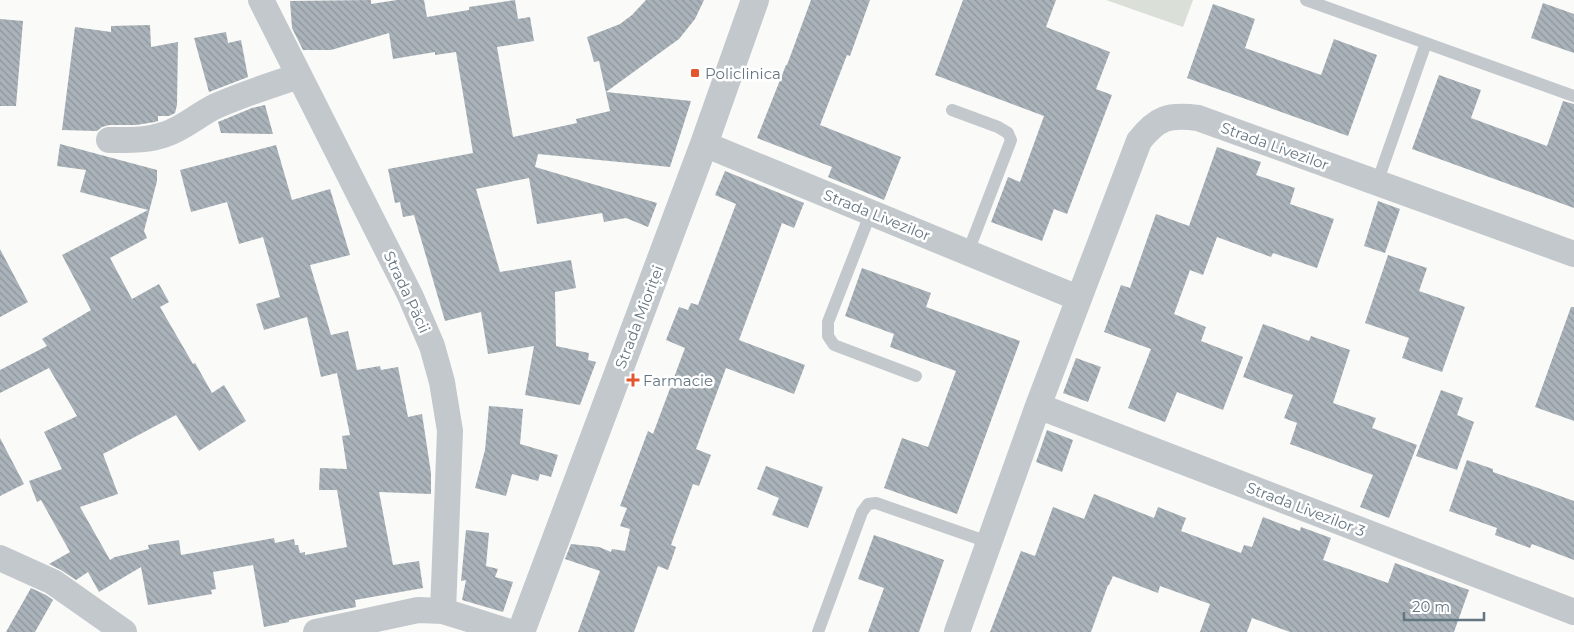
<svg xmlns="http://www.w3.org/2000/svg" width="1574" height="632" viewBox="0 0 1574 632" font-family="Montserrat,sans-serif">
	<defs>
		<pattern id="building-back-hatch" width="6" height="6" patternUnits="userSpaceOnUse" patternTransform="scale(1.25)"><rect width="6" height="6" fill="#aab3b9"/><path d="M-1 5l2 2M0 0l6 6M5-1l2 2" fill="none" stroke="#8e969c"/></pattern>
	</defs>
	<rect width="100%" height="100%" fill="#fafaf8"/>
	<path fill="#dadfd7" d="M1106 0H1193L1183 27Z"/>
	<path fill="url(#building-back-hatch)" d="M371 0V4L397 0H424L427 17 469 10V7L515 0 518 19 530 17 534 41 497 47 513 137 577 123 576 119 610 111 599 61 594 62 587 37 620 24 632 15 646 0H704L695 19 679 39 606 92 691 101 670 167 538 154 535 167 657 203 648 227 626 218 604 222 602 213 537 224 529 178 476 189 500 272 571 260 576 288 555 292 556 346 589 353 588 360 596 362 580 405 525 395 534 346 488 354 481 312 445 321 414 215 403 217 400 202 395 203 388 169 473 153 456 52 435 55V52L393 59 389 33 331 50H303L292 28 290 1Z
		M811 0H870L850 56 847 55 820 125 901 157 884 200 828 177 832 167 757 138 786 65H787Z
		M963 0H1056L1046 27 1110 52 1096 89 1112 95 1067 214 1054 209 1042 241 991 222 1008 177 1020 182 1044 116 935 75Z
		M1543 3 1574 14V53L1531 38Z
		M1213 4 1255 19 1245 48 1321 75 1334 39 1377 55 1348 136 1187 78Z
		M0 19 23 21 16 106H0Z
		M150 25 151 47 178 42 177 105 175 113 169 116H158V121L155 122 136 125H109L102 127 97 131 62 130 75 27 111 32V26Z
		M226 32 228 43 241 40 248 77 209 92 194 38Z
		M1439 75 1481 90 1471 118 1547 146 1563 101 1574 104V208L1412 149Z
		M265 105 273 134 221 133 218 122 252 108Z
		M60 144 157 170V181L144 231 147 238 110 258 132 299 159 284 169 302 160 307 193 364 195 363 212 393 224 385 246 421 199 451 176 415 103 454 118 494 80 507 110 560 115 557 149 549 148 545 179 540 181 555 274 538 275 543 294 539 295 545H298L300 553 305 552V555L347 547 337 490H319L320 468 347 469 342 436 350 435 337 373 321 377 307 317 264 330 256 304 280 297 263 237 239 244 227 202 191 212 180 170 276 145 292 200 330 189 350 255 310 265 331 335 348 331 357 370 380 366 381 370 398 367 408 417 422 414 431 473V494L379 492 393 565 419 561 423 588 355 600 356 607 289 620V622L264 627 253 565 213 572 216 589 211 590 212 594 148 605 141 567 99 592 88 572 76 580 61 570 49 564 70 552 41 500 37 502 29 481 62 469 44 432 77 416 49 368 0 393V370L47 346 42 339 91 310 62 255 148 210 80 192 86 170 57 166Z
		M1217 147 1261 162 1256 175 1295 188 1290 204 1334 219 1317 268 1273 253 1271 257 1217 237 1203 275 1190 270 1174 314 1206 327 1201 341 1243 357 1223 410 1177 392 1165 422 1128 408 1151 349 1104 332 1121 285 1130 288 1156 214 1189 226Z
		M725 171 804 203 794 228 782 223 739 340 805 365 794 394 726 368 696 449 711 455 699 486 693 484 671 545 676 547 668 570 658 566 634 632H578L600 571 565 559 571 544 599 547 611 552 612 549 625 551 630 529 620 526 627 508 620 506 648 431 653 434 685 348 666 340 679 307 688 310 691 303 698 305 736 204 715 195Z
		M1378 201 1400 209 1385 253 1364 246Z
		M0 249 28 302 0 317Z
		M1388 255 1427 268 1419 291 1465 307 1442 372 1402 358 1409 338 1365 323Z
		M862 268 931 293 926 307 1020 341 957 514 884 488 902 438 928 447 956 371 890 347 894 334 845 316Z
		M1571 307H1574V421L1535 407Z
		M1263 324 1309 341 1311 336 1350 350 1333 403 1376 418 1372 428 1417 445 1389 518 1360 507 1373 475 1290 444 1297 423 1284 418 1293 395 1243 377Z
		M1076 358 1101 367 1088 402 1063 393Z
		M1441 390 1463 398 1457 415 1474 422 1457 470 1416 456Z
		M489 406 523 409 520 444 558 455 551 477 540 474 538 481 512 474 506 496 475 488 485 450Z
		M1047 430 1073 440 1062 472 1036 462Z
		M0 438 24 484 0 496Z
		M1467 460 1493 469V472L1574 501V560L1532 544 1530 548 1495 535 1497 528 1449 511Z
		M766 466 823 487 808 528 772 515 779 498 757 489Z
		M1094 494 1154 518 1158 507 1186 518 1181 531 1241 553 1244 545 1252 547 1263 517 1300 531 1301 527 1331 538 1323 560 1388 583 1395 563 1469 590 1454 632H1290L1252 618 1247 632H1200L1210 604 1160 586 1158 593 1113 576 1109 585H1108L1091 632H990L1021 551 1035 556 1053 507 1084 519Z
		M466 530 489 533 486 566 498 569 495 577 513 582 503 612 462 600 466 580 461 581Z
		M874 535 944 560 919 632H868L884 588 858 579Z
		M31 588 46 595 53 600 35 632H6Z"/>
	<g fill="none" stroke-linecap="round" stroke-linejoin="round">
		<path stroke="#c3c8cc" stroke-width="12" d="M1306 0 1574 96
			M952 110 998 127 1008 133 1011 140 968 252
			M1377 183 1426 43
			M871 212 828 322V336L834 345 916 376
			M818 632 862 512 868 504 876 503 988 542"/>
		<path stroke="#c3c8cc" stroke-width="26" d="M261 0 410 295 432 346 442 382 450 431 443 611
			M109 140C128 140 147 141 166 134 184 128 199 114 216 106 243 94 271 85 299 76
			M704 144 1078 298
			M1038 406 1574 612
			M0 558 53 582 124 632
			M316 632 418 610 443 611 510 632
			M957 632 1038 406 1139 141C1157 118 1168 114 1198 118L1574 254"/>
		<path stroke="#c3c8cc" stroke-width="28" d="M521 632 704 144 755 0"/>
	</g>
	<g fill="#e4572e" stroke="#fff" stroke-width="2">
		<rect x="690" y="68" width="10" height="10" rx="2.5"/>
		<path d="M630.5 372.5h5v5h5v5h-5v5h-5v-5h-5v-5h5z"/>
	</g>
	<g text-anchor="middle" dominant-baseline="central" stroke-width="5" stroke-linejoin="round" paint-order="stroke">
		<g font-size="15" fill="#657683" stroke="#fff" text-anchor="start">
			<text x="705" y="73">Policlinica</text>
			<text x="643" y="380">Farmacie</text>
		</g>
		<g font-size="15" fill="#657683" stroke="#fff">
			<text transform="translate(1275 146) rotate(20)">Strada Livezilor</text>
			<text transform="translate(877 215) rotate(22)">Strada Livezilor</text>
			<text transform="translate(407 292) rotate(65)">Strada Păcii</text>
			<text transform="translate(639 317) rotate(-69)">Strada Mioriței</text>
			<text transform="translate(1306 509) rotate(21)">Strada Livezilor 3</text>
		</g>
	</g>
	<path d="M1404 612v8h80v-8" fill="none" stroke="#657683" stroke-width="2.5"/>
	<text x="1412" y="612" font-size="15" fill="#657683" stroke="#ffffff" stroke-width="4" paint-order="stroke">20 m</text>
</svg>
